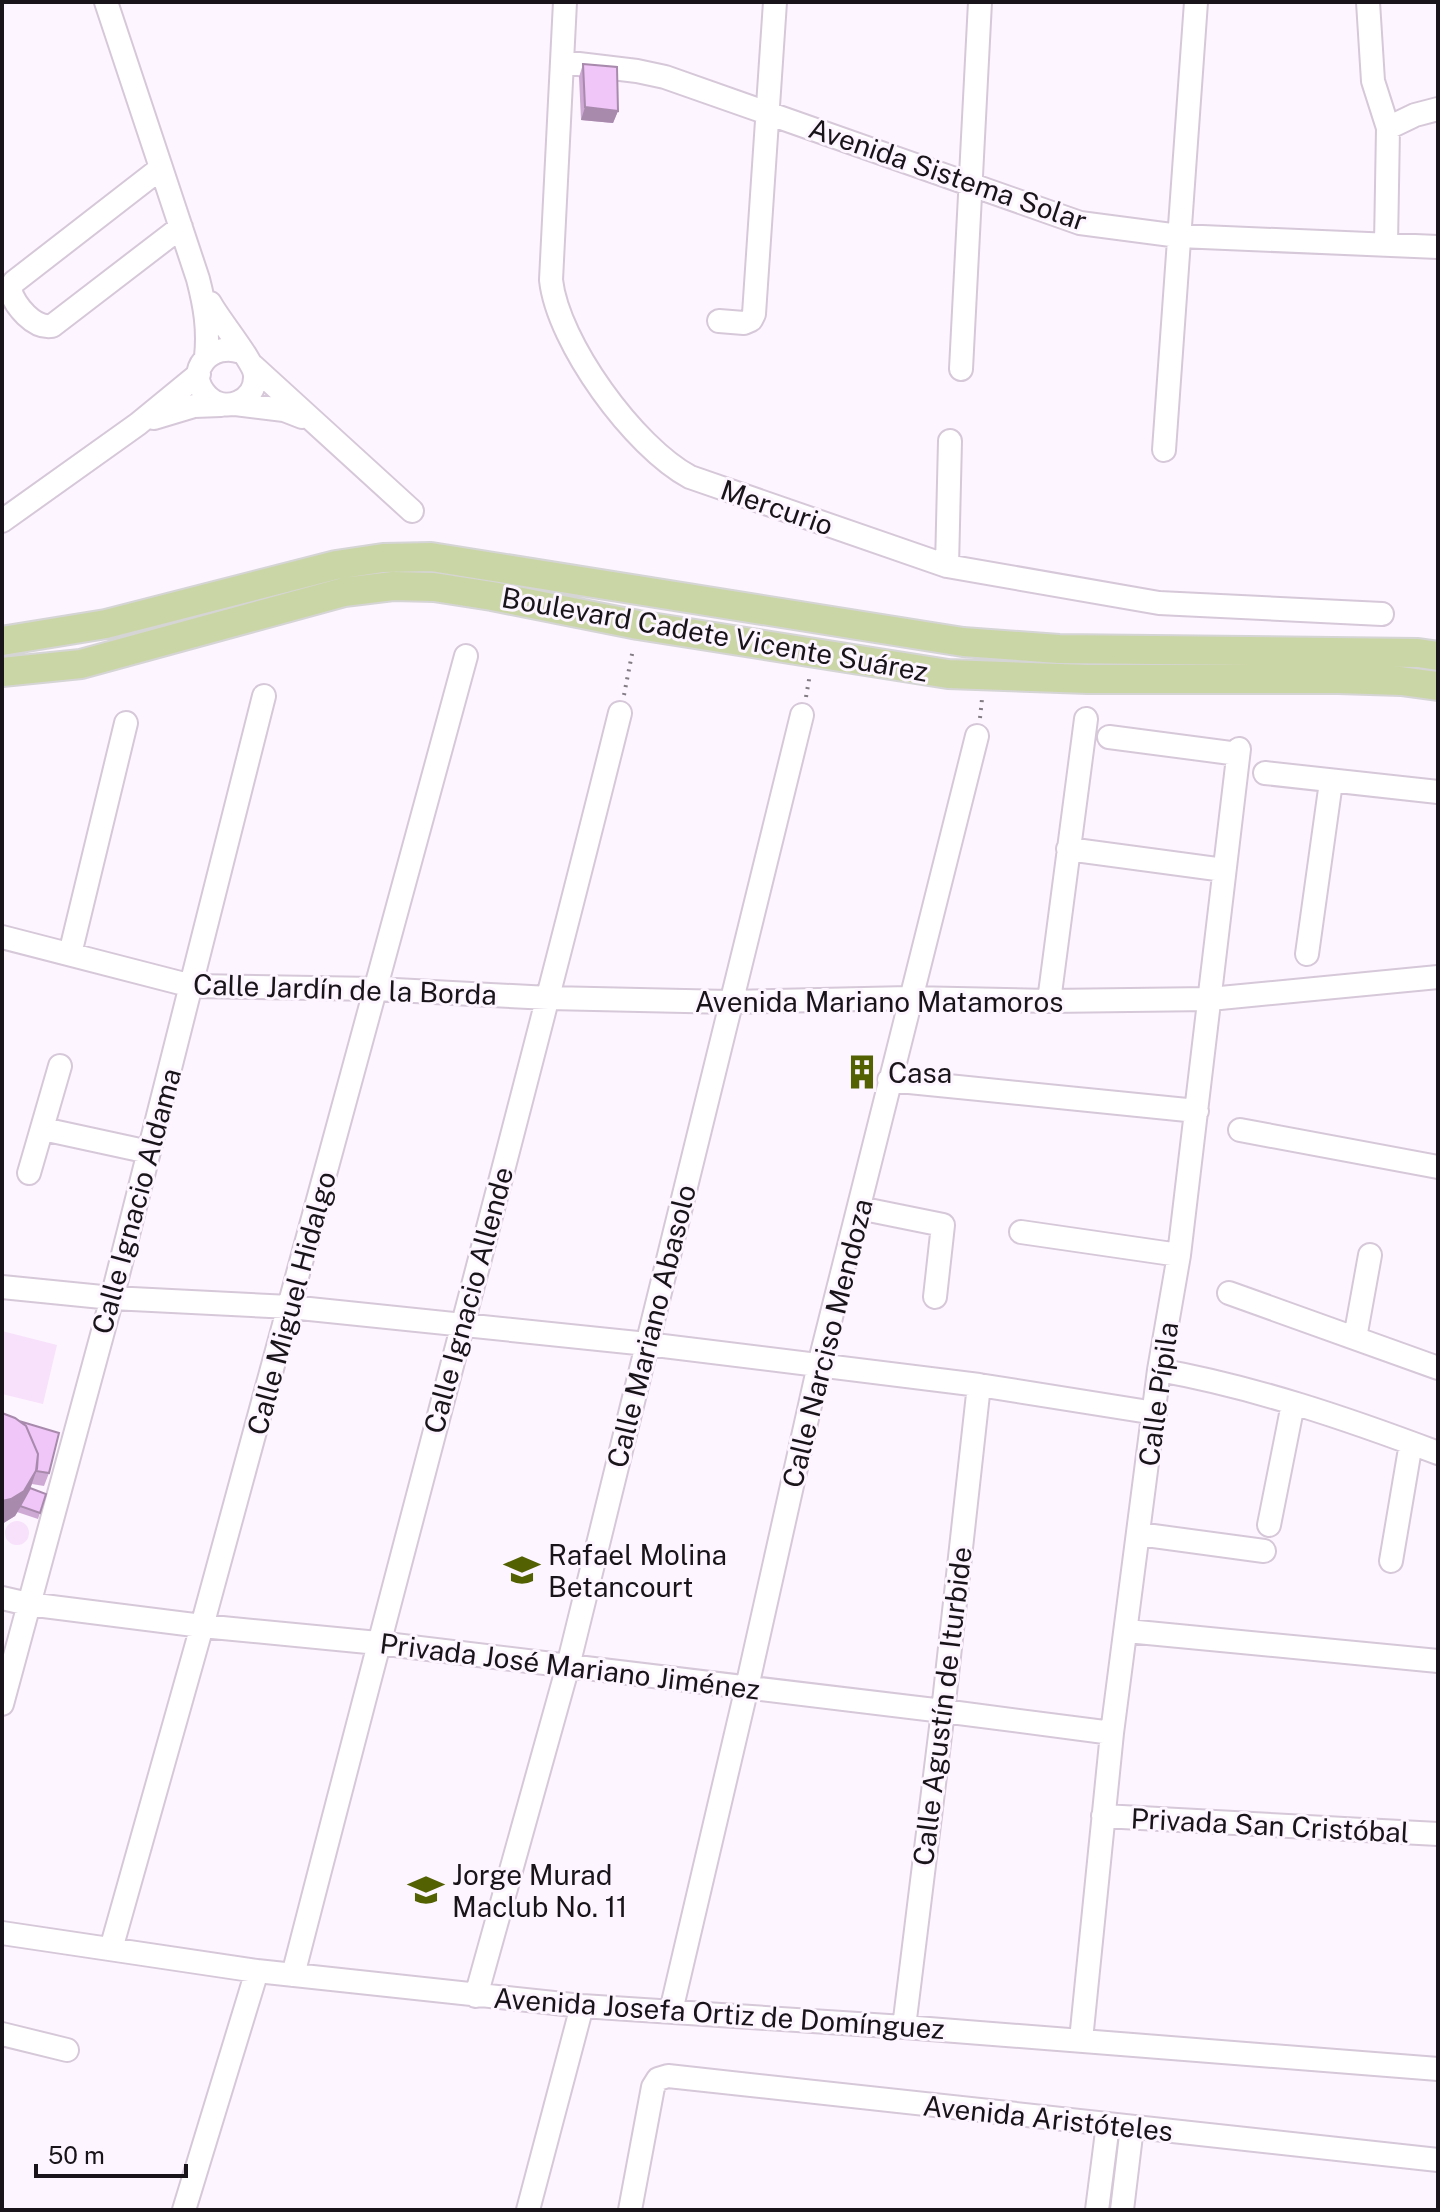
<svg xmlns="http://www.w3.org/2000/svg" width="1440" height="2212" viewBox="0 0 1440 2212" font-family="'Public Sans',sans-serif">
	<rect width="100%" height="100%" fill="#fdf5ff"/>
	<path fill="#f8e1fb" d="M2 1331 57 1345 43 1404 2 1394Z
		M5 1533a12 12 0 1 1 24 0a12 12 0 1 1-24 0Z"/>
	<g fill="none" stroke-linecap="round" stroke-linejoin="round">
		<g stroke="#d6c8d8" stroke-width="26">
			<path id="minor" d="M106 2 198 279C205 306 209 329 206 357
				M565 2 551 280C558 343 634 447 690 477L947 566 1159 603 1382 614
				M1368 2 1373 81 1388 128 1386 244
				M562 62 637 71 665 77 1080 223 1179 236 1438 247
				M1388 128 1415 115 1438 109
				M161 168 14 282 10 290C15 306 34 329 52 326L181 227
				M210 303C219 320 255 363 255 376 256 402 224 414 207 396 183 371 212 341 241 352
				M719 321 744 323 751 320 754 314 775 2
				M253 366 412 511
				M961 369 980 2
				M235 404 284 410 302 417
				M154 418 194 406 221 405
				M1164 450 1196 2
				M2 521 138 424 199 374
				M947 566 950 441
				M1109 737 1238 754
				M1265 773 1438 792
				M1068 849 1224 870
				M2 937 192 986 376 989 549 998 730 1002 909 998 1049 1001 1210 999 1438 977
				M70 954 126 723
				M1307 954 1331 782
				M1049 1001 1086 719
				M889 1080 1197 1111
				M43 1129 149 1152
				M1240 1130 1438 1167
				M29 1173 60 1066
				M859 1208 943 1225 935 1297
				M1021 1232 1179 1255
				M2 1287 112 1298 290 1307 647 1344 979 1385 1155 1413
				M1229 1293 1438 1368
				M1355 1338 1370 1255
				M1159 1370C1254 1387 1348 1419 1438 1453
				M1269 1525 1293 1404
				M1139 1534 1264 1551
				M1391 1561 1411 1443
				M2 1598 28 1604 202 1626 378 1643 943 1711 1112 1733
				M1127 1631 1438 1661
				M2 1704 112 1298 264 696
				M1103 1816 1438 1834
				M2 1933 257 1971 582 2006 904 2027 1438 2069
				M111 1949 202 1626 466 656
				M293 1975C401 1554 515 1135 620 713
				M476 1996 568 1666 802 715
				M671 2011 747 1687 819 1365 977 736
				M904 2027 943 1711 979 1385
				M2 2034 67 2050
				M1081 2040 1112 1733 1159 1370 1179 1255 1239 749
				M184 2210 257 1971
				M528 2210 582 2006
				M630 2210 653 2087 658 2079 668 2076 1438 2160
				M1097 2210 1108 2124
				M1122 2210 1132 2127"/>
		</g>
		<g stroke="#d6d5d6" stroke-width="32">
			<path id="major" d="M2 641 106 624 336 565 383 558 431 557 963 642 1059 649 1418 653 1438 656
				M2 672 81 664 344 592 393 586 434 587 492 596 638 625 948 674 1088 679H1338L1401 681 1438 686"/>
		</g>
		<path stroke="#837c84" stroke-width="4" stroke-dasharray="2 6" stroke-linecap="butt" d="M624 695 633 649
			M806 697 810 674
			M980 718 982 699"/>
		<use href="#minor" stroke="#fff" stroke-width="22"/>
		<use href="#major" stroke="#cbd6a6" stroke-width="28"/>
	</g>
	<path fill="#cea9d4" d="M583 64 618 111 613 123 581 120 579 77Z
		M859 1053 867 1081 865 1088 853 1082Z
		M2 1413 49 1473 44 1486 32 1484 30 1488 46 1494 38 1519 17 1512 18 1511 15 1516 2 1524Z"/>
	<path fill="#a88aad" d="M585 107 618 111 613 123 581 120Z
		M37 1469 28 1495 15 1516 2 1524V1501Z"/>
	<path fill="#f0c5f7" stroke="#a88aad" stroke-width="2" d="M583 64 617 67 618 111 585 107Z
		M859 1053 874 1055 867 1081 855 1075Z
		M2 1413 15 1418 26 1426 38 1454 37 1469 24 1491 11 1499 2 1501Z
		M19 1421 59 1433 49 1473 36 1471 38 1454 26 1426Z
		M30 1488 46 1494 40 1513 20 1506Z"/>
	<defs>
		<g id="building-bare" transform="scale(2.76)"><path d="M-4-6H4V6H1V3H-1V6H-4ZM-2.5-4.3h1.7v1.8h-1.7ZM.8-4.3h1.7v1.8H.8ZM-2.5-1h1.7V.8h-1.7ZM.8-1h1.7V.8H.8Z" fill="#536103" stroke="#fdf5ff" stroke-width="2.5" paint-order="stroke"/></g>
		<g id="school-bare" transform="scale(2.76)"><path d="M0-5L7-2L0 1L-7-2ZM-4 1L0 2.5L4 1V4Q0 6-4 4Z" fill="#536103" stroke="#fdf5ff" stroke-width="2.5" paint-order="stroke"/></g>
	</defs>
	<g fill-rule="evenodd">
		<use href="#building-bare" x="862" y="1072"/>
		<use href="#school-bare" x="522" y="1570"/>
		<use href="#school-bare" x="426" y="1890"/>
	</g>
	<g text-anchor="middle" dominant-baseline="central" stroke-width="6" stroke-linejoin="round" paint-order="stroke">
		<g font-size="28" fill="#191419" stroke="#fdf5ff">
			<text transform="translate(948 174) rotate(19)">Avenida Sistema Solar</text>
			<text transform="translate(777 507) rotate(19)">Mercurio</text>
			<text transform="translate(715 634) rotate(10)">Boulevard Cadete Vicente Suárez</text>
			<text transform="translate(345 989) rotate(2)">Calle Jardín de la Borda</text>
			<text x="879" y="1001">Avenida Mariano Matamoros</text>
			<text transform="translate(136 1201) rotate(-75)">Calle Ignacio Aldama</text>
			<text transform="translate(468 1300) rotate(-75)">Calle Ignacio Allende</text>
			<text transform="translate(291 1303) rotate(-75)">Calle Miguel Hidalgo</text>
			<text transform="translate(651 1326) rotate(-76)">Calle Mariano Abasolo</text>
			<text transform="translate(827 1343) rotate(-76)">Calle Narciso Mendoza</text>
			<text transform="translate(1158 1394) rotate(-82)">Calle Pípila</text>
			<text transform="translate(570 1666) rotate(7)">Privada José Mariano Jiménez</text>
			<text transform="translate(942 1706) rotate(-83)">Calle Agustín de Iturbide</text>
			<text transform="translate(1270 1825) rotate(3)">Privada San Cristóbal</text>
			<text transform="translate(719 2013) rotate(4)">Avenida Josefa Ortiz de Domínguez</text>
			<text transform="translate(1048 2118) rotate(6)">Avenida Aristóteles</text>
		</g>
		<g font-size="28" fill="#191419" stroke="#fdf5ff" text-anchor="start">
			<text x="888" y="1072">Casa</text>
			<text x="548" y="1554">Rafael Molina<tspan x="548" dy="32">Betancourt</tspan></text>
			<text x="452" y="1874">Jorge Murad<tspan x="452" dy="32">Maclub No. 11</tspan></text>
		</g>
	</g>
	<rect width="1440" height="2212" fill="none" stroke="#191419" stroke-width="8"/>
	<path d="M36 2164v12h150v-12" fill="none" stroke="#191419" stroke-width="4"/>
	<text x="48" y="2164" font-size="24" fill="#191419" stroke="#fdf5ff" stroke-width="6" paint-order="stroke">50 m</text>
</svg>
